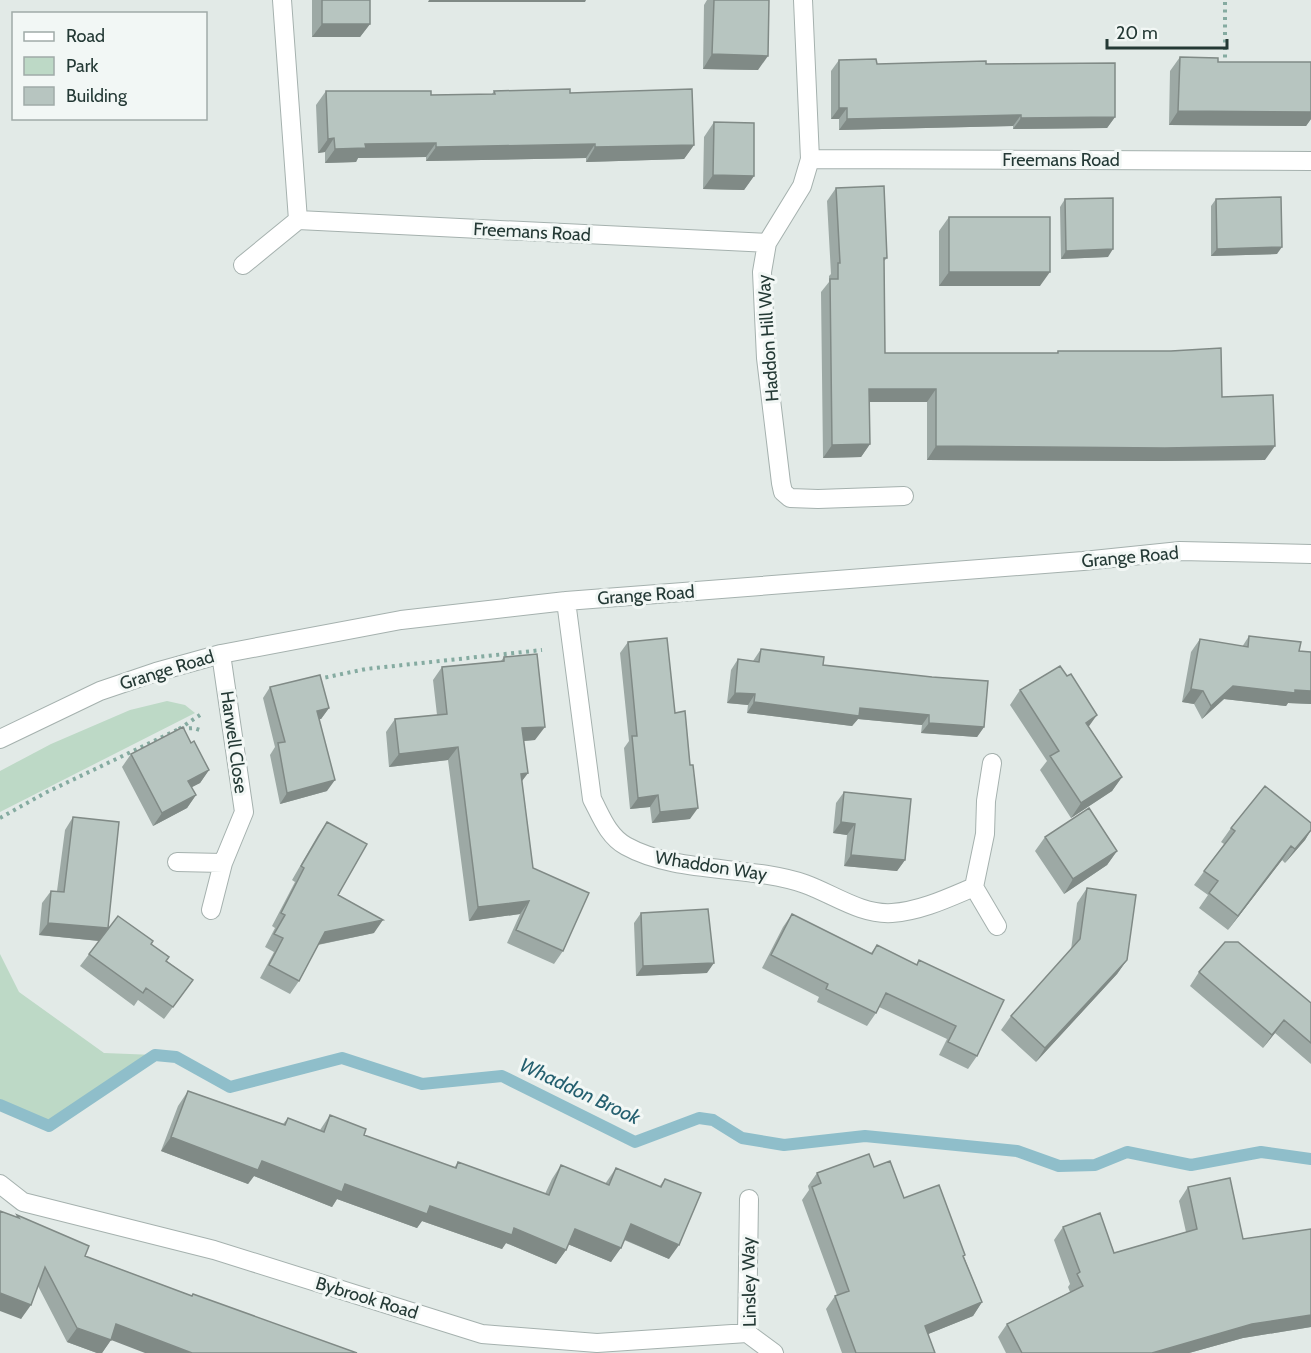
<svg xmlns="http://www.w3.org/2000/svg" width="1311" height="1353" viewBox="0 0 1311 1353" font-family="Cabin,sans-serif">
	<rect width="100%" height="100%" fill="#e2eae7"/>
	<path fill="#bdd9c6" d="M167 701 185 705 195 713 0 812V771L51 744 130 710Z
		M0 954 19 992 104 1053 155 1055 49 1126 0 1105Z"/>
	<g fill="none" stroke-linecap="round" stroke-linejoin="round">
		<path stroke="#8fbeca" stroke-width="12" d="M0 1105 49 1126 155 1055 176 1057 230 1087 342 1058 422 1084 502 1076 635 1142 699 1118 713 1120 742 1138 784 1145 865 1136 1017 1151 1059 1166 1095 1165 1127 1152 1191 1165 1261 1152 1311 1159"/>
		<g stroke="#a5b1ae" stroke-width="20">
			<path id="minor" d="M803 0 810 159 802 186 767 243 762 272 766 358 781 483 783 492 790 498 818 499 904 496
				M810 159 1311 161
				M298 220 767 243
				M243 265 298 220 282 0
				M566 601 592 799C601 816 608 836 626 846 676 874 750 865 805 884 833 894 861 915 892 913 921 911 948 898 974 887
				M0 739 100 691 156 672 221 654 401 620 566 601 1083 561 1180 551 1311 554
				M992 763 986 801 985 834 974 887 997 926
				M177 862 223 863
				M211 910 223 863 244 812 221 654
				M0 1184 23 1202 214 1250 482 1334 597 1343 747 1333
				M749 1199 747 1333 774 1353"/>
		</g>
		<path stroke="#85aba1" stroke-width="4" stroke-dasharray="3 4.5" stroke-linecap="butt" d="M1225 65V0
			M318 679 366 669 542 650
			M179 729 200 715
			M0 818 45 793 179 729 194 728 203 731"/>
		<use href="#minor" stroke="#fff" stroke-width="18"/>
	</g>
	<path fill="#9da9a5" d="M312 0H370V24L360 37H312Z
		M707 0H769L758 70 703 69 704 5Z
		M1180 57 1218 62H1311V119L1306 126 1169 125 1170 71Z
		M839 60 877 64H986L1115 117 1107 128 1013 129V126L839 130V119H831V71Z
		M326 91 431 95 492 94 494 91 570 93 694 145 684 159 586 162V158L426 161V157L358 158 356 162 325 163V152L318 153 316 105Z
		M714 122 754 176 744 190 703 189 704 137Z
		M836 188 887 258 884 261 885 353H1057L1058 351 1222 397 1265 460 1156 461 927 460V402H870V444L861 457 823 458 821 292 829 282V276L831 274 827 201Z
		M1065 199 1108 257 1061 259 1060 207Z
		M1216 199 1277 254 1211 256V206Z
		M949 217 1040 286H939V231Z
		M1249 636 1299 651 1311 652V704L1288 703 1286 706 1224 699 1202 719 1194 704 1182 702 1191 652 1200 639 1242 647Z
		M628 642 675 713 690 819 652 823 650 807 630 809 624 748 629 741 620 653Z
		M761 649 823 665 984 727 977 737 921 733 922 725 858 719 852 726 747 713 748 705 727 703 731 670 738 659 753 661Z
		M504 657 535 740 523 741 528 773 522 781 533 868 563 951 554 964 507 943 520 914 469 921 448 760 389 767 386 732 395 719 437 715 433 680 442 667 501 661Z
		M270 687 329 708 321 719H319L327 791 280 804 270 755 275 747 263 698Z
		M1020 690 1089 727 1122 777 1112 791 1071 818 1040 770 1047 761 1010 705Z
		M191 743 209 770 200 783 191 787 196 795 187 808 153 826 122 767 131 754Z
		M844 792 905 860 897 871 844 866 847 835 833 833 836 803Z
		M73 817 108 928 151 944 167 961 193 980 164 1019 138 1000 134 1006 80 966 99 941 39 935 42 903 51 891H57L65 830Z
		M327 822 338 895 374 933 318 945 299 981 290 994 260 978 274 952 265 947 275 928 272 926 295 882 292 880 318 835Z
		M1311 823V830L1305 840 1285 863 1282 860 1228 930 1199 908 1208 895 1194 885 1224 844 1221 842 1231 828Z
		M1045 837 1117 851 1107 865 1064 894 1035 851Z
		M1087 888 1127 960 1117 974 1036 1062 1001 1030 1011 1016 1071 950 1077 903Z
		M641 913 707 973 636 976 634 923Z
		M792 914 871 953 877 945 916 965 919 960 977 1056 968 1069 939 1055 947 1039 879 1007 876 1013 867 1026 817 1002 819 997 762 968 783 927Z
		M1199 972 1311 1003V1064L1275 1033 1263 1048 1190 986Z
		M188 1091 283 1124 288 1118 320 1130 330 1115 364 1135 454 1168 458 1162 545 1194 552 1179 561 1165 605 1184 616 1168 659 1187 665 1179 669 1259 624 1240 611 1262 568 1244 566 1250 556 1264 506 1243 502 1249 422 1221 417 1228 337 1199 332 1207 254 1176 248 1184 161 1151 178 1106Z
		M874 1167 964 1257 982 1302 973 1316 928 1334 935 1353H842L826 1309 835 1296 837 1295 802 1200 809 1190 808 1186 817 1173Z
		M1188 1187 1243 1239 1311 1229V1327L1243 1338 1189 1353H1006L998 1337 1007 1324 1070 1292 1068 1287 1070 1284 1054 1240 1063 1227 1114 1253 1186 1232 1179 1201Z
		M17 1215 85 1256 192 1296 357 1353 111 1340 102 1353H97L67 1342 38 1286 21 1319 16 1217Z"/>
	<path fill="#808a86" d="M429 0H586L585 2H428Z
		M322 24H370L360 37H312Z
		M712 54 768 56 758 70 703 69Z
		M839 108H847L839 119H831Z
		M1178 111 1311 112V119L1306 126 1169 125Z
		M1021 115 1013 126 839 130 847 119Z
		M1115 117 1107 128 1013 129 1021 118Z
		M334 138 325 152 318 153 328 139Z
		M436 143 426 157 358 158 356 162 325 163 335 149 365 144Z
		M595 144 586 158 426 161 436 147Z
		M694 145 684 159 586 162 595 147Z
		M713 175 754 176 744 190 703 189Z
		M1282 247 1277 254 1211 256 1217 249Z
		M1113 249 1108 257 1061 259 1066 251Z
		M949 272H1050L1040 286H939Z
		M869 389H936L927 402H860Z
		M870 444 861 457 823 458 832 445Z
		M936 446H1275L1265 460 1156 461 927 460Z
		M1233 686 1311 691V704L1288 703 1286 706 1224 699 1202 719 1211 706Z
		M1191 689 1203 691 1194 704 1182 702Z
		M735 693 755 694 748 705 727 703Z
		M754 702 860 708 929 715 922 725 858 719 852 726 747 713Z
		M329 708 321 719 309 722 317 711Z
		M1097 715 1087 729 1086 723Z
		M929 723 984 727 977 737 921 733Z
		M545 727 535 740 512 742 522 728Z
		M458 747 448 760 389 767 399 754Z
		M209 770 200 783 179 794 188 781Z
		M528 773 518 786 521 774Z
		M1122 777 1112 791 1071 818 1081 803Z
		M335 780 327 791 280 804 287 793Z
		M196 795 187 808 153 826 162 813Z
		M658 795 650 807 630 809 638 798Z
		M698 808 690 819 652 823 660 812Z
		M841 822 855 824 847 835 833 833Z
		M1311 830 1305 840 1285 863 1295 849Z
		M1291 846 1282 860 1228 930 1238 916Z
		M1117 851 1107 865 1064 894 1073 879Z
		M851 855 905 860 897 871 844 866Z
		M529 901 520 914 469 921 478 907Z
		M383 920 374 933 316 945 325 932Z
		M48 923 108 928 100 941 39 935Z
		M1127 960 1117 974 1036 1062 1045 1048Z
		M714 963 707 973 636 976 643 966Z
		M1284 1020 1275 1033 1263 1048 1272 1035Z
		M171 1137 345 1184 514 1228 566 1250 556 1264 506 1243 502 1249 422 1221 417 1228 337 1199 332 1207 254 1176 248 1184 161 1151Z
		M631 1224 679 1245 669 1259 621 1238Z
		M575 1229 621 1248 611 1262 565 1243Z
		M0 1293 31 1305 21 1319 0 1311Z
		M982 1302 973 1316 916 1339 925 1326Z
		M1311 1315V1327L1243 1338 1189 1353H1152L1252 1324Z
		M116 1324 192 1353H145L106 1338Z
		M77 1328 111 1340 102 1353H97L67 1342Z"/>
	<path fill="#b7c5c0" stroke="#808a86" stroke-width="1.5" d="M322 0H370V24H322Z
		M714 0H769L768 56 712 54Z
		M1180 57 1218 58V62H1311V112L1178 111Z
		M876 59 877 64 986 61V64L1115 63V117L1021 118V115L847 119V108H839V60Z
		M570 89V93L692 89 694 145 595 147V144L436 147V143L365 144 366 148 335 149 334 138 328 139 326 91H431V95L495 94 494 91Z
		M714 122 754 123V176L713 175Z
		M884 186 887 258H884L885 353H1058V351H1171L1221 348 1222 397 1273 395 1275 446 1165 448 936 446V389H869L870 444 832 445 830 279H838V263H840L836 188Z
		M1281 197 1282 247 1217 249 1216 199Z
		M1113 198V249L1066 251 1065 199Z
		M949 217H1050V272H949Z
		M1249 636 1301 642 1299 651 1311 652V691L1295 690V693L1233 686 1211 706 1203 691 1191 689 1200 639 1248 647Z
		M667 638 675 713 685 711 690 765H693L698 808 660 812 658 795 638 798 632 736H637L628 642Z
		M761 649 824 657 823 665 932 677 988 681 984 727 929 723V715L860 708 859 716 754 702 755 694 735 693 738 659 759 662Z
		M537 654 545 727 522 728 528 773 521 774 533 868 589 893 563 951 516 930 529 901 478 907 458 747 399 754 395 719 447 714 442 667 504 661V657Z
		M1060 666 1067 676 1071 674 1097 715 1086 723 1122 777 1081 803 1050 756 1059 751 1020 690Z
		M320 675 329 708 317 711 335 780 287 793 278 743 285 742 270 687Z
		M183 727 191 743 194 741 209 770 188 781 196 795 162 813 131 754Z
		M1265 786 1311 823V830L1295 849 1291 846 1238 916 1209 893 1218 881 1204 871 1235 831 1231 828Z
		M844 792 911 799 905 860 851 855 855 824 841 822Z
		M1089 808 1117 851 1073 879 1045 837Z
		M73 817 119 822 108 928 48 923 51 891 64 892Z
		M327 822 367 844 338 895 383 920 325 932 299 981 269 965 283 938 274 934 285 915 281 913 304 868 301 866Z
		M1087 888 1136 895 1127 960 1045 1048 1011 1016 1080 939Z
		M708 909 714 963 643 966 641 913Z
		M792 914 872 954 877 945 917 965 919 960 1004 1000 977 1056 948 1042 956 1026 886 993 876 1013 826 989 828 984 771 955Z
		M118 916 153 941 151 944 169 957 166 961 193 980 173 1007 146 988 143 993 89 954Z
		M1225 942H1238L1311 1003V1043L1284 1020 1272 1035 1199 972Z
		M188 1091 285 1125 288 1118 324 1132 330 1115 366 1129 364 1135 456 1168 458 1162 549 1195 561 1165 609 1185 616 1168 661 1187 665 1179 701 1193 679 1245 631 1224 621 1248 575 1229 566 1250 514 1228 512 1235 430 1206 427 1214 345 1184 342 1192 262 1161 258 1170 171 1137Z
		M869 1154 874 1167 890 1161 904 1198 939 1185 965 1255 963 1256 982 1302 925 1326 935 1353H856L835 1296 849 1291 812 1187 821 1183 817 1173Z
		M1230 1178 1243 1239 1311 1229V1315L1252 1324 1152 1353H1022L1007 1324 1083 1286 1077 1274 1080 1272 1063 1227 1100 1213 1114 1253 1197 1229 1188 1187Z
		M0 1211 19 1218 17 1215 89 1246 85 1256 192 1296 193 1294 357 1353H192L116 1324 111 1340 77 1328 45 1267 31 1305 0 1293Z"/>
	<g text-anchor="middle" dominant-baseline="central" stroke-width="6" stroke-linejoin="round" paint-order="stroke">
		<g font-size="18" fill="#243935" stroke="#f2f7f5">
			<text x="1061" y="160">Freemans Road</text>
			<text transform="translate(532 232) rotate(3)">Freemans Road</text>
			<text transform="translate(768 338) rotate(-94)">Haddon Hill Way</text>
			<text transform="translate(1130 557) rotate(-5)">Grange Road</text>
			<text transform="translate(646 595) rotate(-4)">Grange Road</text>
			<text transform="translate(167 670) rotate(-17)">Grange Road</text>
			<text transform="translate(234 742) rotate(82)">Harwell Close</text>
			<text transform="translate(711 866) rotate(9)">Whaddon Way</text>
			<text transform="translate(749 1282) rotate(-91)">Linsley Way</text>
			<text transform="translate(367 1298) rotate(17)">Bybrook Road</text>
		</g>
		<g font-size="20" font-style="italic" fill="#245f6f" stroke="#f2f7f5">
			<text transform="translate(580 1091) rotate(25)">Whaddon Brook</text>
		</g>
	</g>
	<rect x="12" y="12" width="195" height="108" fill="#f2f7f5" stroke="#a0aba8" stroke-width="1.5"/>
	<rect x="24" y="32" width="30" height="9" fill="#ffffff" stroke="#a0aba8" stroke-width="1.5"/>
	<text x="66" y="42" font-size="18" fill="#243935">Road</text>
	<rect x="24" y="57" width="30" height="18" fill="#bdd9c6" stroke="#a0aba8" stroke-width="1.5"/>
	<text x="66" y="72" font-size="18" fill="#243935">Park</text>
	<rect x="24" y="87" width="30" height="18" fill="#b7c5c0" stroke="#a0aba8" stroke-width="1.5"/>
	<text x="66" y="102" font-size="18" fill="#243935">Building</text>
	<path d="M1107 39v9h120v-9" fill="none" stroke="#243935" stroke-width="3"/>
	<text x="1116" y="39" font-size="18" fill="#243935" stroke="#f2f7f5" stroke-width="4.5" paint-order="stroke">20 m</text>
</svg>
